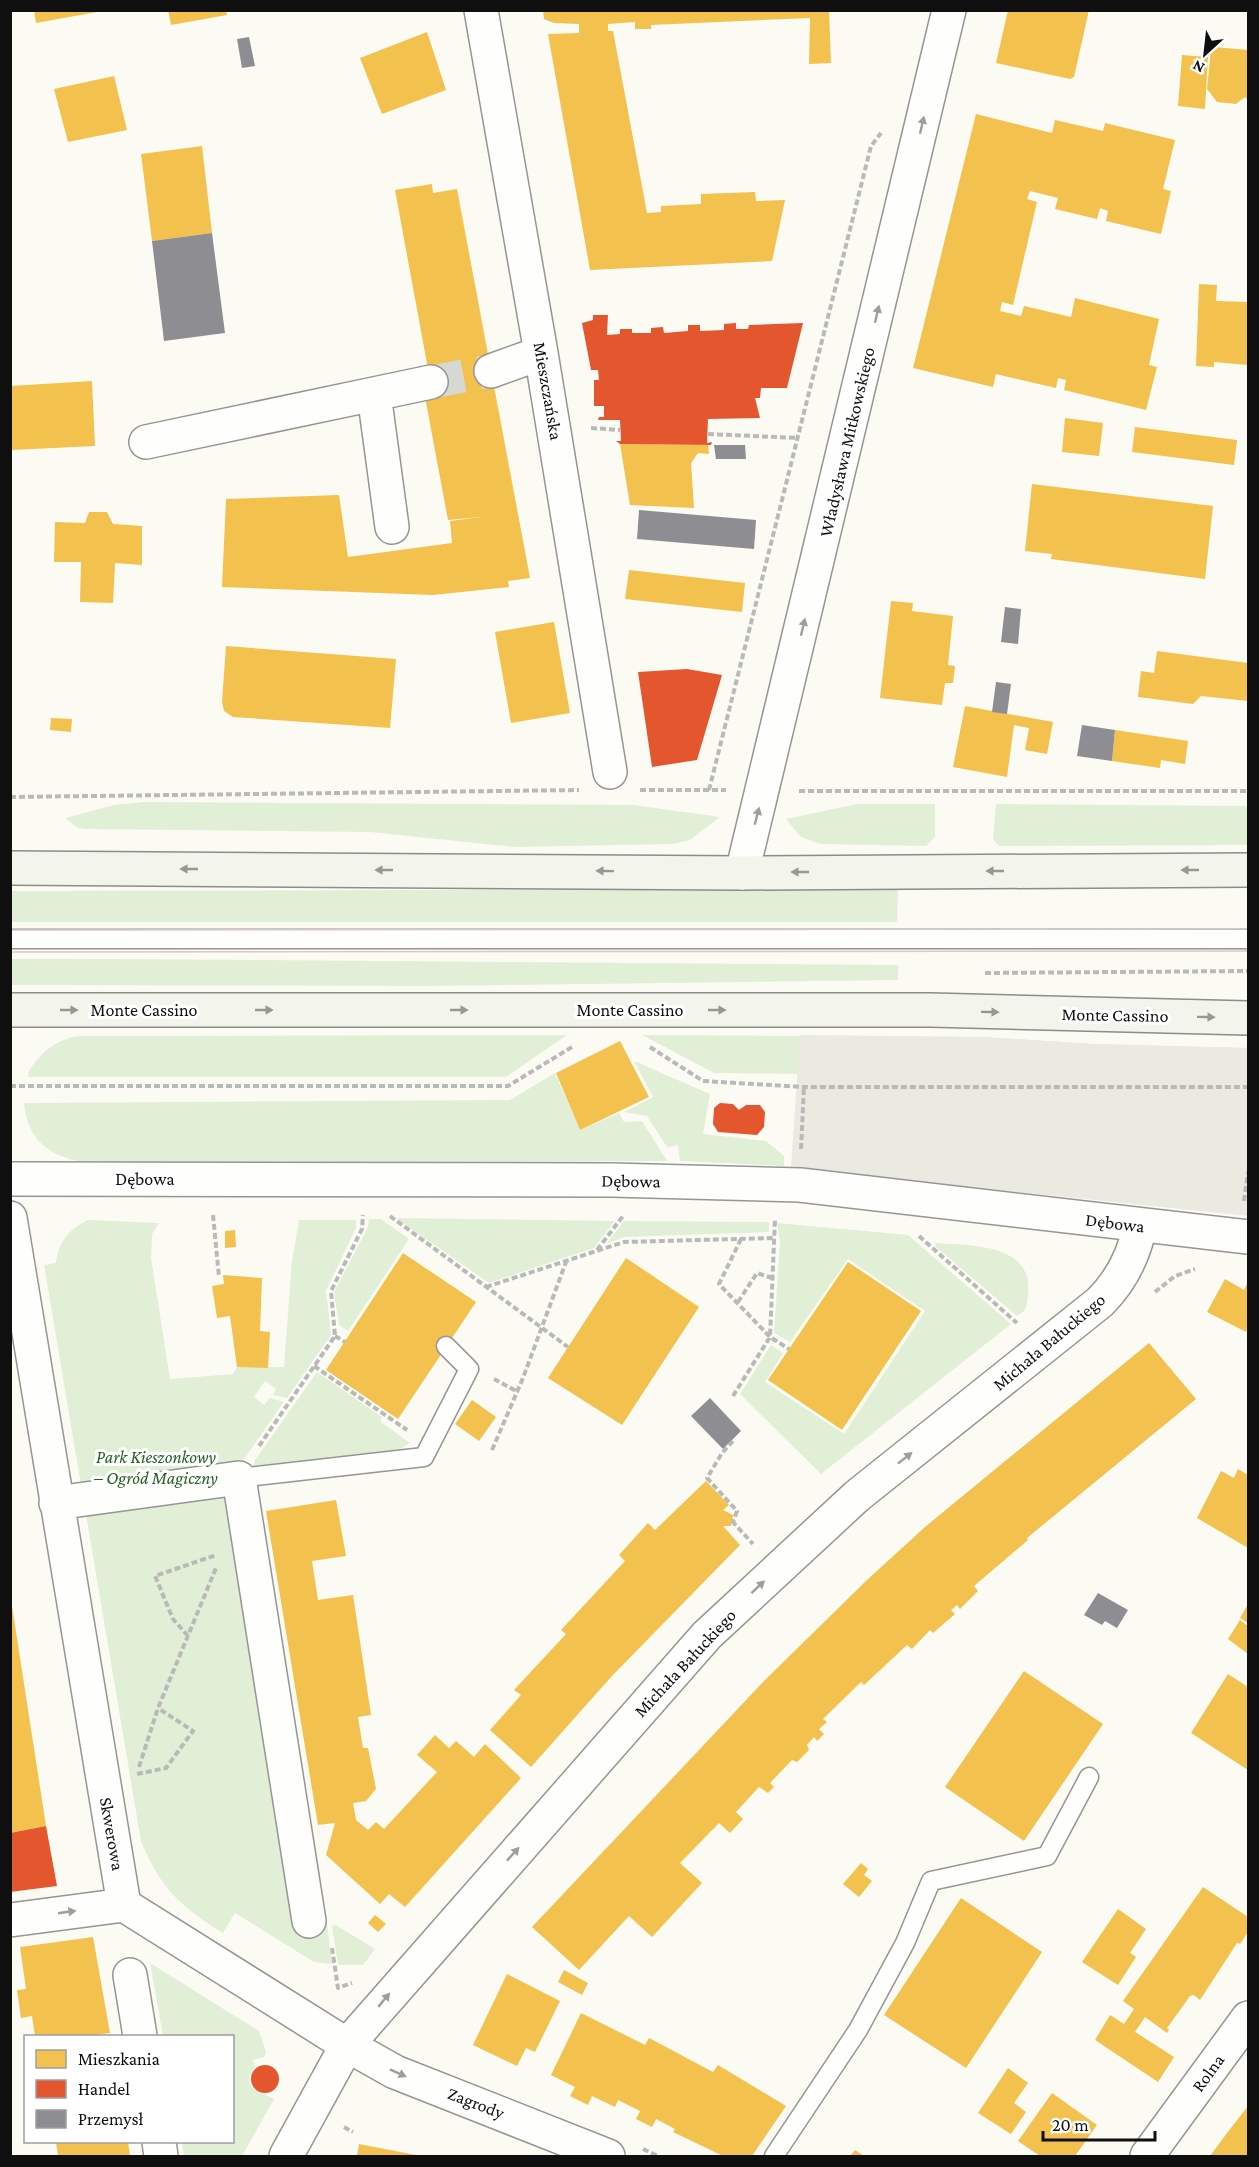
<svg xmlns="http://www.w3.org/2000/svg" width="1259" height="2167" viewBox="0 0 1259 2167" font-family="'Crimson Pro',serif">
	<rect width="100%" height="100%" fill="#fbfbf4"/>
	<path fill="#e1efd6" d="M144 802 633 805 720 817 690 840 673 844 515 847 370 832 87 829 78 828 65 818 114 805Z
		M857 804H935V837L926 846 820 844 801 837 786 819Z
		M996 804 1248 806V845L999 846 993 839Z
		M898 889 897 922H10L11 891Z
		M11 959H109L898 965V980L427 986 11 985Z
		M567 1035 506 1077H29L28 1073C39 1053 58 1038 80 1036Z
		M642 1035 984 1037 1093 1044 1248 1048 1116 1077 714 1073Z
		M634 1061 710 1094 703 1134 766 1141 784 1156V1166L680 1161 678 1145 667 1147 647 1116 624 1112 653 1097Z
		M555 1073 580 1130 619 1113 624 1122 642 1121 667 1161 84 1162C49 1157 27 1139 24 1103L510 1100Z
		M396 1218 615 1221 594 1248 489 1283Z
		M369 1219H381L409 1239 348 1331 339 1325 334 1292 368 1227Z
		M88 1220 159 1223 152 1234 151 1258 170 1379 233 1374 237 1367H284L292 1261 299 1220H356V1228L326 1291 331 1335 287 1398 273 1395 276 1389 265 1381 254 1397 264 1405 270 1398 284 1402 244 1459 233 1461 308 1923H327L332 1964 314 1962 235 1913 223 1933C181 1907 160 1888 141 1841L44 1265 56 1263C59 1241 68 1230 88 1220Z
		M624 1221 769 1222V1232L624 1237 606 1244Z
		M777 1223 908 1235 1011 1324 821 1474 740 1394 771 1345 783 1353 765 1382 844 1434 925 1311 848 1259 790 1342 774 1333 780 1242Z
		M935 1243C980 1246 1044 1244 1025 1310L1017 1316 936 1247Z
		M317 1372 382 1417 381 1422 410 1443 395 1452 253 1468 255 1460Z
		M336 1925 375 1949 363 1965H338L332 1926Z
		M150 1963 259 2031 266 2052 264 2057 253 2060 255 2067 249 2077 251 2087 274 2099 242 2156H184L182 2142H232V2036H163Z"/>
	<path fill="#ebeae0" d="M800 1035 984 1037 1093 1044 1248 1048V1216L818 1171 791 1166Z"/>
	<path fill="#f2c14e" d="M34 10H97V12L36 23Z
		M168 10H226L227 15 171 25Z
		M543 10H829L831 63 809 64 810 18 651 25V29H635V22L608 24V31H613L647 213 661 212V206L701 204V194L755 192 756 201 785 200 772 261 590 270 548 34 579 33V24L554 23 544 19Z
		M1008 10H1089L1074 77 1070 79 996 63Z
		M427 32 446 90 382 114 360 58Z
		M1216 38 1215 47 1248 50V100L1245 97 1236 104 1217 102 1207 89 1212 39Z
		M1182 55 1208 57 1205 109 1178 106Z
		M114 76 127 130 68 142 54 89Z
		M976 114 1052 133 1055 120 1103 131 1105 123 1175 140 1163 189 1171 191 1161 234 1106 221 1108 211 1100 208 1097 219 1055 209 1058 198 1030 191 1027 199 1037 202 1013 305 1002 302 1000 311 1021 316 1024 306 1071 317 1075 298 1159 319 1149 365 1157 367 1146 410 1064 390 1066 380 1058 378 1056 388 996 374 993 387 913 368Z
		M202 146 212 233 152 241 141 154Z
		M432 184 433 193 457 189 530 578 508 581 509 587 433 595 222 587 226 499 339 495 348 557 452 543 450 521 482 517 448 520 425 397 428 369 395 190Z
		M1199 284 1217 285 1216 301 1248 302V365L1214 362V367L1196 366Z
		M92 381 95 446 10 450V386Z
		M1065 418 1103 423 1099 456 1062 452Z
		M1135 427 1237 440 1234 465 1132 452Z
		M620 444 708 445 709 454 698 453 691 463 694 508 630 505Z
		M1032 484 1213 506 1205 579 1051 559 1052 554 1025 551Z
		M89 512H107L113 524 142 526V565L115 563 113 603 80 602 81 562H54L55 522 85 523Z
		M629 570 745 583 742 612 625 599Z
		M891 601 913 603 912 611 953 616 948 665 955 666 953 683H945L942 705 880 698Z
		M554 622 570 713 511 723 495 632Z
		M226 646 396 659 390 728 233 717 224 711 222 702Z
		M1157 651 1248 663V701L1201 696 1193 704 1138 697 1141 671 1154 673Z
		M965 706 1053 722 1047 754 1025 750 1029 728 1014 725 1007 777 953 767Z
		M51 718 72 719 71 732 50 730Z
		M1115 730 1188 741 1185 764 1161 760 1160 768 1112 761Z
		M620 1041 649 1097 580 1130 556 1073Z
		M235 1230 236 1247 225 1248V1231Z
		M403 1253 476 1302 398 1419 326 1370Z
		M626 1258 699 1307 622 1425 548 1378Z
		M848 1262 921 1311 842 1430 768 1380Z
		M223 1275 262 1278 260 1331 270 1332 268 1368 237 1367 230 1316 217 1318 212 1286 224 1284Z
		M1225 1279 1244 1290 1248 1282V1327L1246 1332 1207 1312Z
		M1149 1343 1196 1399 1027 1538 1028 1540 974 1586 978 1591 960 1609 957 1605 951 1610 955 1614 933 1633 930 1630 912 1649 907 1645 864 1685 861 1682 823 1719 827 1722 819 1729 824 1734 817 1741 814 1737 807 1745 809 1750 797 1762 792 1760 770 1783 774 1787 768 1793 759 1787 736 1812 743 1819 730 1833 719 1823 680 1863 702 1883 652 1937 629 1916 579 1970 532 1927 765 1680 867 1580 925 1527Z
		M472 1400 496 1417 479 1441 455 1424Z
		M1238 1469 1248 1475V1548L1197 1518 1221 1471 1234 1478Z
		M706 1481 729 1505 723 1510 733 1515 731 1526H723L740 1545 611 1677 531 1767 490 1730 521 1695 514 1690 566 1634 561 1630 625 1561 619 1555 648 1523 655 1530Z
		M336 1500 346 1556 312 1561 318 1600 353 1595 371 1715 358 1717 363 1748H368L376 1789 366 1801 353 1803 356 1820 368 1830 376 1822 384 1829 437 1772 417 1755 435 1735 449 1748 456 1741 474 1757 485 1744 521 1778 405 1907 389 1894 380 1904 326 1855 335 1823 318 1825 266 1511Z
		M10 1593 46 1826 10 1833Z
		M1248 1604V1623L1240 1618Z
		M1240 1620 1248 1626V1654L1228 1639Z
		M1024 1671 1103 1724 1024 1841 945 1787Z
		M1228 1674 1248 1687V1770L1191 1733Z
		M861 1863 868 1869 864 1875 872 1881 859 1897 843 1884Z
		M1203 1887 1248 1917V1932L1240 1944 1237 1943 1200 2000 1194 1995 1190 1996 1167 2028 1169 2030 1167 2033 1145 2017 1135 2032 1174 2057 1158 2082 1095 2040 1110 2015 1124 2024 1134 2009 1123 2001Z
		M961 1898 1042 1952 966 2068 884 2015Z
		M1118 1909 1146 1929 1130 1953 1136 1957 1118 1985 1082 1962Z
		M375 1915 386 1924 378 1932 368 1923Z
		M93 1937 110 2033 88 2036H35L32 2016 21 2018 17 1990 26 1989 20 1947Z
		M564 1970 588 1983 582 1995 558 1982Z
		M507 1974 560 2001 535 2052 526 2048 517 2066 473 2045Z
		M581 2013 645 2045 649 2038 713 2072 718 2065 786 2106 752 2156H723L673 2132 675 2129 656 2119 652 2127 636 2119 640 2111 618 2100 615 2107 592 2096 588 2105 570 2096 575 2087 551 2075Z
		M1008 2068 1028 2083 1014 2103 1026 2112 1011 2134 978 2113Z
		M1052 2093 1097 2125 1075 2156H1040L1018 2141Z
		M1248 2106V2156H1210L1227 2133Z
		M56 2142H128L130 2156H58Z
		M359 2144 416 2155V2156H357Z
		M855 2150 864 2156H850Z"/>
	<path fill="#e4572e" d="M593 315H608L607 335 620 334V329H632V333H651V328L663 327 664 333 688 331V325H700V331L724 330V324L736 323V329H748L749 325 803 323 787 388H761L760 398H755L760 418 708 419 707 443 712 442 711 445 620 444 616 441H621L620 420H598L599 417H604V406H594V380H599L598 370H591L582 323 593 320Z
		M687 669 722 675 697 760 652 767 638 672Z
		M720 1103 733 1104 739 1110 746 1105H760L765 1112 764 1127 757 1135 718 1132 713 1124 714 1108Z
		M46 1826 57 1886 10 1892V1833Z
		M251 2079a14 14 0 1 1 28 0a14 14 0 1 1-28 0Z"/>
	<path fill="#8d8d92" d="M249 37 255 66 242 68 237 39Z
		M212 233 225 333 164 341 152 241Z
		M714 445H745L746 459H716Z
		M639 510 756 520 754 549 637 539Z
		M1005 607 1021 609 1018 644 1001 642Z
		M996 682 1011 684 1007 714 992 712Z
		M1082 725 1115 730 1112 761 1077 756Z
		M710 1398 741 1431 723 1449 691 1416Z
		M1098 1593 1128 1610 1117 1628 1105 1621 1102 1625 1084 1615Z"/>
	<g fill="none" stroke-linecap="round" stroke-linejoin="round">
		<path stroke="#d8d8d2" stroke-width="33" stroke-dasharray="33 16" stroke-linecap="butt" d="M431 382 491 371"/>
		<g stroke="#959592" stroke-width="21">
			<path id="service" d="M10 939H1248
				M239 1478 424 1457 469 1369 446 1346
				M774 2156 858 2030 905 1943 931 1881 1047 1856 1089 1777"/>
		</g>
		<g stroke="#959592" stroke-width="36">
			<path id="minor" d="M481 10 541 353 610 772
				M491 371 541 353
				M374 394 431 382
				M146 442 374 394 392 527
				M742 873 949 10
				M10 1179 612 1180 800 1185 1248 1237
				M10 1218 124 1905 347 2045 395 2072 608 2156
				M56 1503 239 1478 309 1921
				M10 1920 124 1905
				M130 1975 140 2036
				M159 2142 161 2156
				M286 2156 347 2045 707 1635 857 1496 1100 1302C1121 1281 1134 1255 1140 1226
				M1147 2156 1248 2018"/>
		</g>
		<g stroke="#8c8c89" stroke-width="36">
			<path id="secondary" d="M10 868 742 873 1248 870
				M10 1010H931L1248 1018"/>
		</g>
		<path stroke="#b9b9b8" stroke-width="4" stroke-dasharray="6 3" stroke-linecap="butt" d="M591 428 620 430
			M708 434 798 438
			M640 790H726
			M709 790 871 146 881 133
			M799 791H1248
			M10 797 579 790
			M985 973 1248 971
			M650 1047 703 1081 804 1087H1248
			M10 1086H508L572 1047
			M801 1149 804 1087
			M1244 1201 1248 1172
			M213 1215 219 1277
			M390 1216 568 1347
			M919 1236 1017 1323
			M741 1239 719 1284 770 1337 789 1349
			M597 1250 623 1216
			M486 1287 624 1242 773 1238
			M1155 1292 1175 1276 1195 1269
			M738 1302 757 1273 772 1278
			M335 1336 345 1342
			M314 1366 407 1430
			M494 1379 518 1392
			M733 1396 770 1337 775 1219
			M733 1441 722 1453 707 1478 737 1511 733 1522
			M259 1446 335 1336 331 1291 362 1229 363 1215
			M492 1450 523 1378 566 1262
			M732 1521 753 1544
			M188 1636 173 1619 155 1576 216 1555
			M139 1767 158 1708 216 1568
			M137 1774 166 1768 193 1731 158 1708
			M332 1948 338 1988 352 1983
			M344 2127 353 2132
			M643 2149 658 2156"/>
		<use href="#service" stroke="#fefefd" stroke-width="18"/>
		<use href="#minor" stroke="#fefefd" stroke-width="33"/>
		<use href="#secondary" stroke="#f3f4eb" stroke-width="33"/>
		<path stroke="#d6c9c6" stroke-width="1.5" d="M10 930 1248 929
			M10 952 1248 951"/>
	</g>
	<defs><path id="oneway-solid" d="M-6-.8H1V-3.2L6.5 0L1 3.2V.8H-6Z" transform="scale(1.5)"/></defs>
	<g fill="#9e9e9e">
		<use href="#oneway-solid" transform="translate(922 125) rotate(-77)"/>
		<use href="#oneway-solid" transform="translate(877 314) rotate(-77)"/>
		<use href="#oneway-solid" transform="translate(803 627) rotate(-77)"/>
		<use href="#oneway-solid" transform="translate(757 816) rotate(-75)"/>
		<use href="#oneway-solid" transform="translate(905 1458) rotate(-38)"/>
		<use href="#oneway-solid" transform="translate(758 1587) rotate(-43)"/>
		<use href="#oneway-solid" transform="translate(513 1854) rotate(-48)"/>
		<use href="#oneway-solid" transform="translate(67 1912) rotate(-8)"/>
		<use href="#oneway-solid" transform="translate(384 2000) rotate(-50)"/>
		<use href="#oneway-solid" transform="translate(398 2073) rotate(24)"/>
	</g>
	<g fill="#989893">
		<use href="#oneway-solid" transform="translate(189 869) rotate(-180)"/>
		<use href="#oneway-solid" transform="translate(384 870) rotate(-180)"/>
		<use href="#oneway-solid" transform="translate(1190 870) rotate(180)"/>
		<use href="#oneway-solid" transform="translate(605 871) rotate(-179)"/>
		<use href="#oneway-solid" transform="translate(995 871) rotate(180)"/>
		<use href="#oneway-solid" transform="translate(800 872) rotate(180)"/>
		<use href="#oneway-solid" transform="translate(69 1010)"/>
		<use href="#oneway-solid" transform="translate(264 1010)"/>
		<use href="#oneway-solid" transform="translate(459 1010)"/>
		<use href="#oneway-solid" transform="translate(717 1010)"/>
		<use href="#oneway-solid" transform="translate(990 1012) rotate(1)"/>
		<use href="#oneway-solid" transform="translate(1206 1017) rotate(1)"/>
	</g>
	<g text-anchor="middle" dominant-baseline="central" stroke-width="6" stroke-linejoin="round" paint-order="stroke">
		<g font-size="18" fill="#0f0f0f" stroke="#fff">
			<text transform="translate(548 391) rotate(80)">Mieszczańska</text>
			<text transform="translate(847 442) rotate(-77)">Władysława Mitkowskiego</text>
			<text x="144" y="1010">Monte Cassino</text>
			<text x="630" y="1010">Monte Cassino</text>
			<text transform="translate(1115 1015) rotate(1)">Monte Cassino</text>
			<text x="145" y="1179">Dębowa</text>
			<text transform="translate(631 1181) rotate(1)">Dębowa</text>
			<text transform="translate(1115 1223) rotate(7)">Dębowa</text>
			<text transform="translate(1049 1342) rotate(-40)">Michała Bałuckiego</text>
			<text transform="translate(685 1663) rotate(-47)">Michała Bałuckiego</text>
			<text transform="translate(112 1834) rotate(80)">Skwerowa</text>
			<text transform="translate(1208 2073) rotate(-54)">Rolna</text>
			<text transform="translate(476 2103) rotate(21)">Zagrody</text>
		</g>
		<g font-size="18" font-style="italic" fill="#256124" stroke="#fff">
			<text x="156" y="1457">Park Kieszonkowy<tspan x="156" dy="21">– Ogród Magiczny</tspan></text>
		</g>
	</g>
	<rect width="1259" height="2167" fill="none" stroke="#0f0f0f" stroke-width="24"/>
	<rect x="24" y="2035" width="210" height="108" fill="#ffffff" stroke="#9f9f9f" stroke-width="1.5"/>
	<rect x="36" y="2050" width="30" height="18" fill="#f2c14e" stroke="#9f9f9f" stroke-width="1.5"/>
	<text x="78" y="2065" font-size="18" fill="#0f0f0f">Mieszkania</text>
	<rect x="36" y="2080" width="30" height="18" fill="#e4572e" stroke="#9f9f9f" stroke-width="1.5"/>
	<text x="78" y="2095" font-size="18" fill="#0f0f0f">Handel</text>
	<rect x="36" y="2110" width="30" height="18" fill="#8d8d92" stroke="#9f9f9f" stroke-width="1.5"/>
	<text x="78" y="2125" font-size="18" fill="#0f0f0f">Przemysł</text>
	<g transform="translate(1205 54) rotate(207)" stroke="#ffffff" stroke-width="4.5" paint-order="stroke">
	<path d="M0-4.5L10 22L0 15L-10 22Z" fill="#0f0f0f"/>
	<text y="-9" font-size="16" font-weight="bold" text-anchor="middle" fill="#0f0f0f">N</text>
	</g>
	<path d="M1043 2131v9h112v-9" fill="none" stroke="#0f0f0f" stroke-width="3"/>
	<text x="1052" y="2131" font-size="18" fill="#0f0f0f" stroke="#ffffff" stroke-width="4.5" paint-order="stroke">20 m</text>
</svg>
